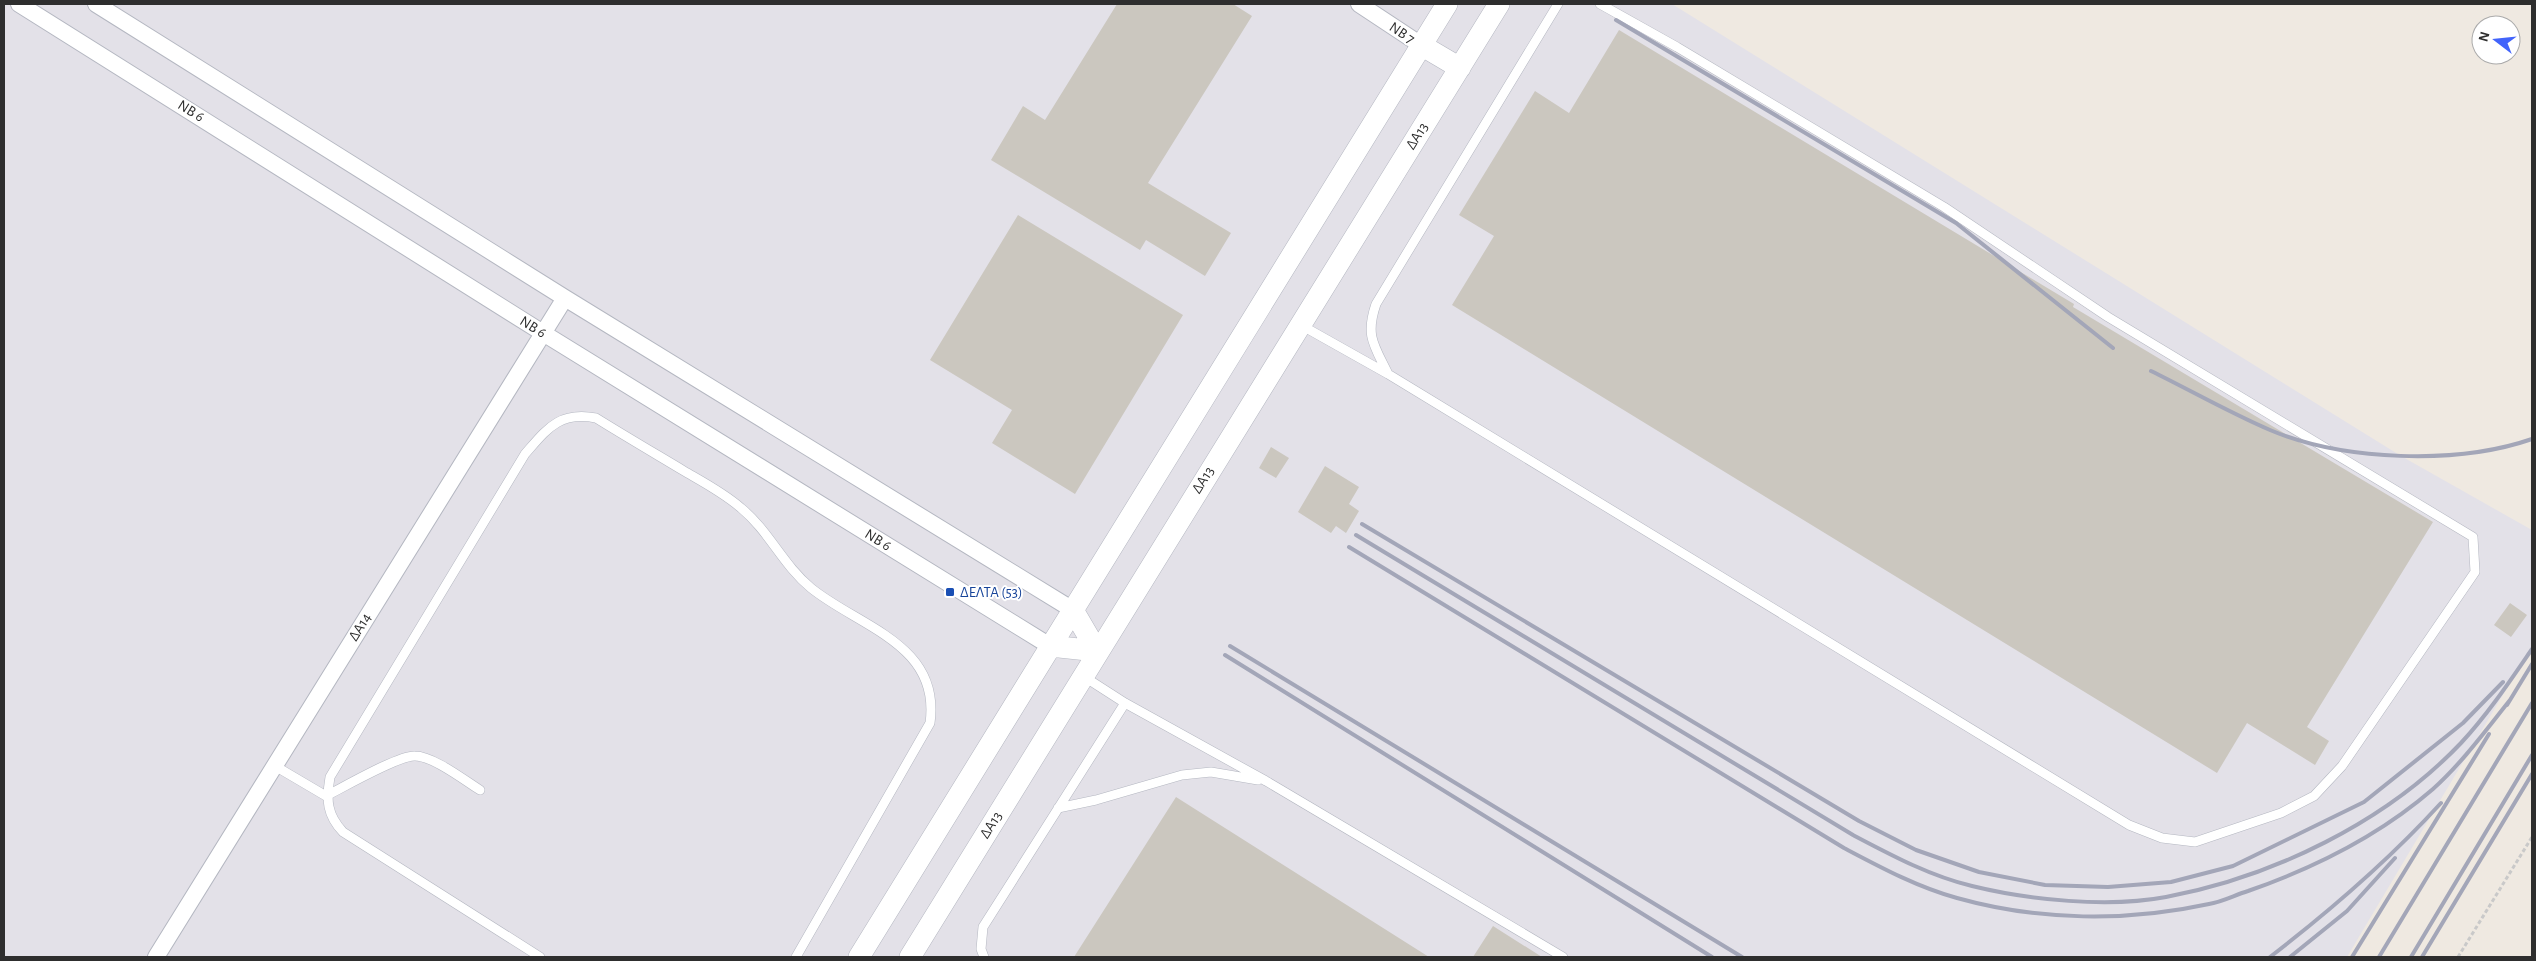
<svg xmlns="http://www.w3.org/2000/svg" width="2536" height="961" viewBox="0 0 2536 961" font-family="'Alegreya Sans',sans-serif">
	<rect width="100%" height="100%" fill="#efe9e1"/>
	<path fill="#e3e1e8" d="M4 4H1672L2401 456 2532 530V646L2347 957H4Z"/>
	<path fill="#cbc7bf" d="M1117 4H1233L1252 16 1148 183 1231 233 1205 276 1146 240 1140 250 991 160 1023 106 1045 120Z
		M1619 30 2074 304 2073 307 2433 522 2307 727 2329 741 2315 765 2247 723 2217 773 1452 305 1494 236 1459 215 1535 91 1569 113Z
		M1018 215 1183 315 1075 494 992 443 1012 410 930 360Z
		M1271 447 1289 458 1276 478 1259 468Z
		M1325 466 1359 487 1349 504 1359 511 1346 533 1336 526 1331 533 1298 512Z
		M2510 603 2527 615 2511 637 2494 625Z
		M1176 797 1429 957H1074Z
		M1493 926 1542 957H1473Z"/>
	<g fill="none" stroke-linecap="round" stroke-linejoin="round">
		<g stroke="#b4b7c1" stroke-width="10">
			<path id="service" d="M1299 324 1388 374 2129 825 2162 838 2195 842 2281 813 2314 796 2342 766 2475 572 2473 537 2108 317 1944 207 1677 47 1600 4
				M1388 374C1374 345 1365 336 1376 304L1558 4
				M1083 676 1125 703 1266 781 1563 957
				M275 766 326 796
				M326 796C344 787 399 755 415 756 433 756 464 780 480 790
				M1058 808 1096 800 1182 775 1211 772 1258 780
				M540 957 343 832C327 815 326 800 330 777L525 454C547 429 559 411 596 418 625 436 654 453 684 471 703 482 724 493 741 508 769 531 783 565 811 588 859 627 941 644 930 723L796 957
				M984 957 981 949 983 927 1125 703"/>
		</g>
		<g stroke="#b4b7c1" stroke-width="18">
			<path id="minor" d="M19 4 543 333 1050 646
				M96 4 565 298 1073 610
				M1359 4 1421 45
				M156 957 565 298"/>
		</g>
		<g stroke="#b4b7c1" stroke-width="22">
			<path id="tertiary" d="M1421 45 1460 68
				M1073 610 1097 651
				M1050 646 1097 651
				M859 957 1447 4
				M910 957 1499 4"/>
		</g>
		<path stroke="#c9c9c9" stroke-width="3" stroke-dasharray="4 2.5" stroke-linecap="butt" d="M2458 957 2532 837"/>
		<use href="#service" stroke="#fff" stroke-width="9"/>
		<use href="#minor" stroke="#fff" stroke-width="16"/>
		<use href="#tertiary" stroke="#fff" stroke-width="21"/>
		<path stroke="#a3a6b8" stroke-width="4" d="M1616 20 1956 223 2113 348
			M2151 371C2190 390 2230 413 2270 430 2343 461 2457 465 2532 439
			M1362 524 1859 821 1916 850 1979 872 2045 885 2108 887 2171 882 2233 866 2364 802 2463 723 2503 682
			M1356 535 1853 835C1891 855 1930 876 1972 886 2029 900 2108 908 2166 897 2273 877 2386 822 2461 743 2488 714 2510 681 2532 649
			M1349 547 1844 848C1880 867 1917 887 1957 898 2039 921 2127 922 2209 904 2222 902 2235 895 2248 891 2314 868 2380 835 2433 789 2462 763 2486 730 2510 700
			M1230 646 1742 957
			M1225 655 1712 957
			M2507 705 2532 664
			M2270 957C2331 910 2389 860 2441 803
			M2290 957 2347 911 2395 858
			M2352 957 2489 734
			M2379 957 2532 703
			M2411 957 2532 755
			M2422 957 2532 774"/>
	</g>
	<rect fill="#1a4fb4" stroke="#fff" stroke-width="2" x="945" y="587" width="10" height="10" rx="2.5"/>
	<g text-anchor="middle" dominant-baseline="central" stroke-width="4" stroke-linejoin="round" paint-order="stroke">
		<g font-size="15" fill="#2e2e2e" stroke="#fff">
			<text transform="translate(1402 33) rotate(34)">ΝΒ 7</text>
			<text transform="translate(191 111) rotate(32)">ΝΒ 6</text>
			<text transform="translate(1417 136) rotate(-58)">ΔΑ13</text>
			<text transform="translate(533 327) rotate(32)">ΝΒ 6</text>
			<text transform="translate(1203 480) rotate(-58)">ΔΑ13</text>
			<text transform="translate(878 540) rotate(32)">ΝΒ 6</text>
			<text transform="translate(360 627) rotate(-58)">ΔΑ14</text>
			<text transform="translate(991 825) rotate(-58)">ΔΑ13</text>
		</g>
		<g font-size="15" fill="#164399" stroke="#fff" text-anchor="start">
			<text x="960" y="592">ΔΕΛΤΑ (53)</text>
		</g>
	</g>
	<rect width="2536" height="961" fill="none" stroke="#2e2e2e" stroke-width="10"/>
	<g transform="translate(2496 40) rotate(286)"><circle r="24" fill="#ffffff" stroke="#ababab"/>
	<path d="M0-4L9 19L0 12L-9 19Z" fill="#4264fb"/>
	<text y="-8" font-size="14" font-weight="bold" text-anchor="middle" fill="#2e2e2e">N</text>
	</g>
</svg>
